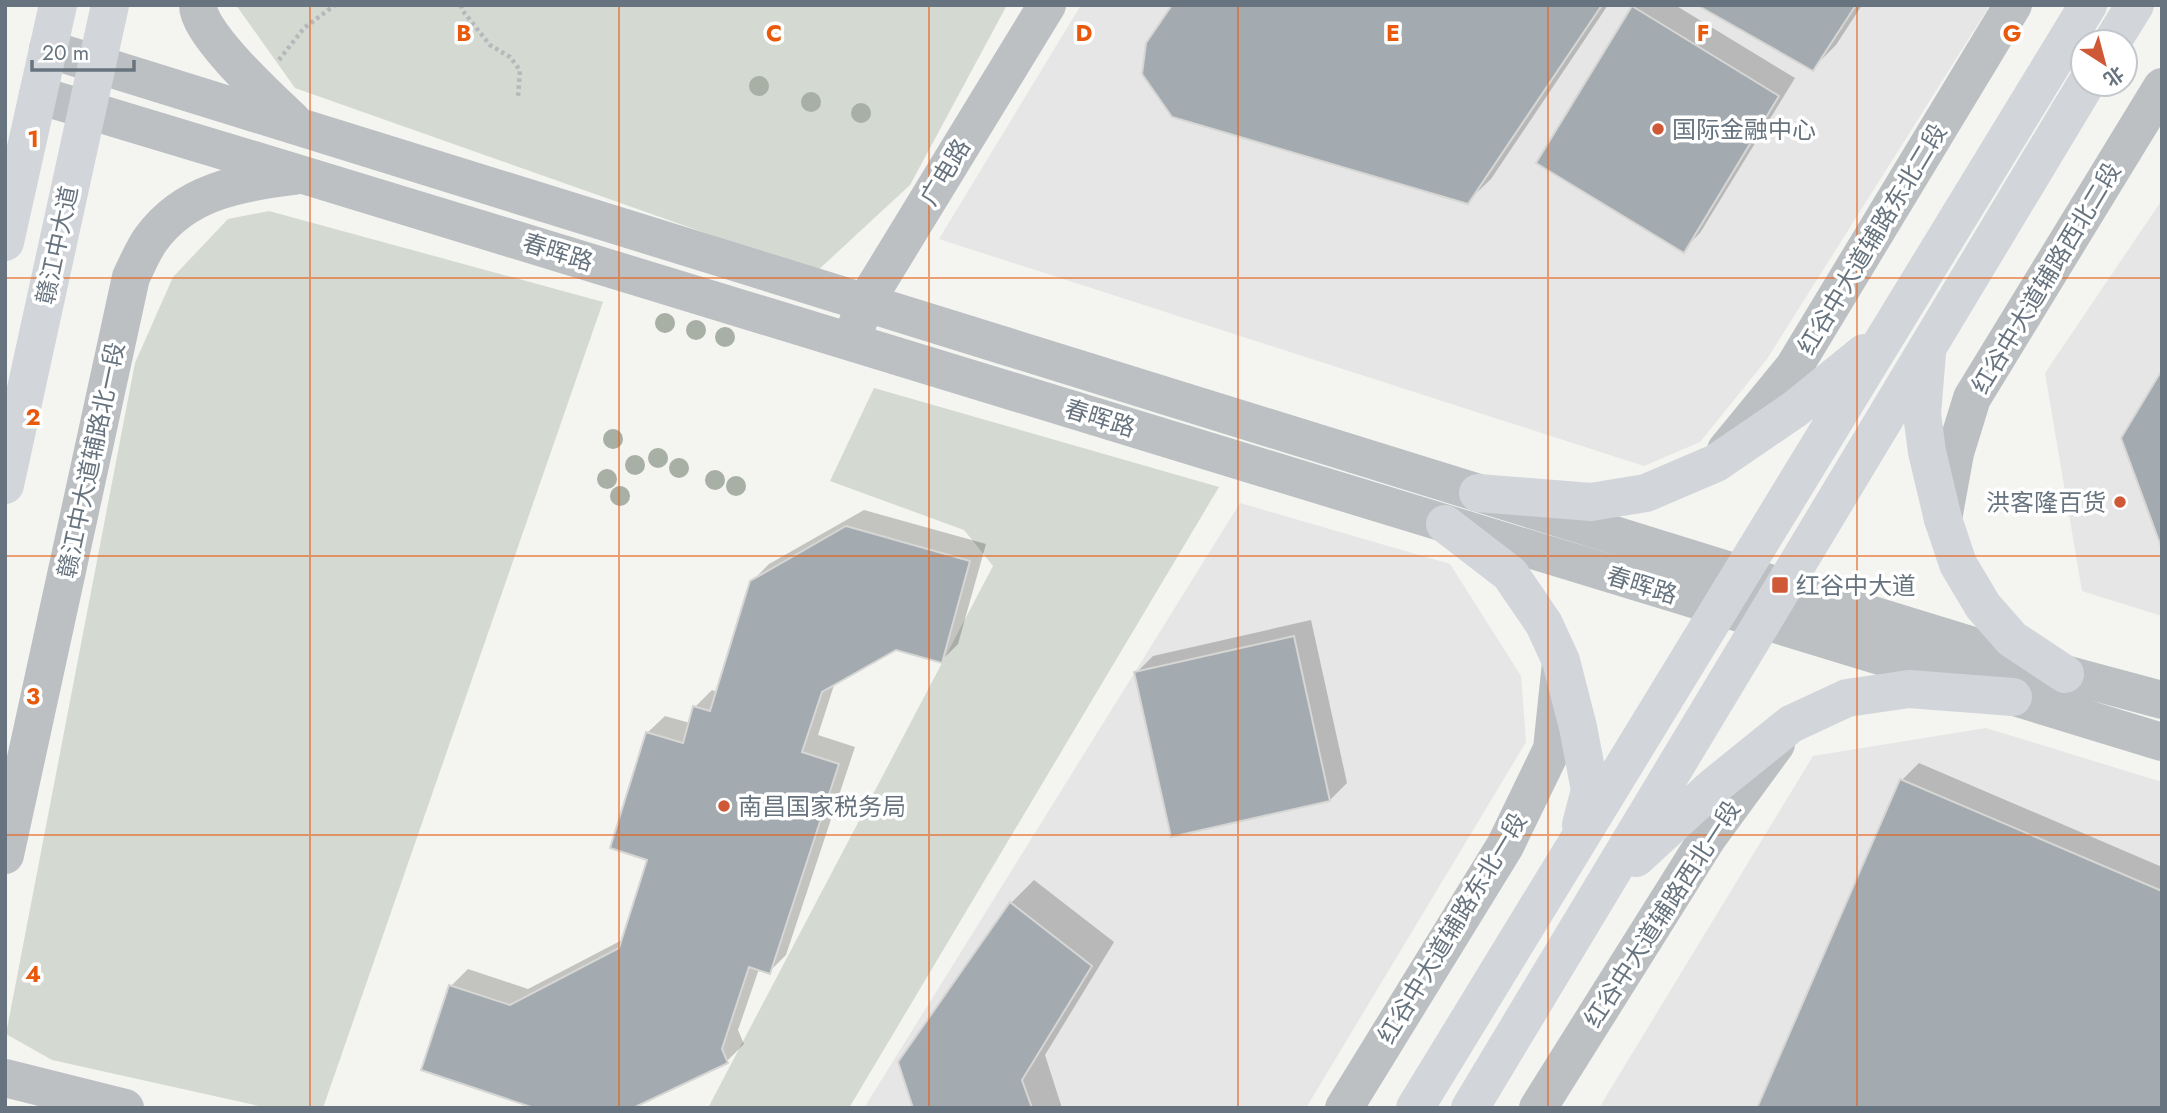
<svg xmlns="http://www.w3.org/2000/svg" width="2167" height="1113" viewBox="0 0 2167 1113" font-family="Jost,'Noto Sans SC',sans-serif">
	<rect width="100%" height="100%" fill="#f4f4f1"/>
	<path fill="#e5e6e5" d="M1081 5H1990L1767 359 1700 442 1644 466 939 239Z
		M2162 200V616L2082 591 2045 373Z
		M1240 503 1450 564 1521 676 1526 742 1306 1108H864Z
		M1986 728 2162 782V1108H1599L1813 756Z"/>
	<path fill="#d4d9d1" d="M236 5H1007L910 185 816 272 295 88Z
		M269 211 603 302 323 1108H268L52 1060 6 1034 135 363 173 277 228 219Z
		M874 388 1219 487 849 1108H708L993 566 964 530 830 481Z"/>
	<path fill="#0003" d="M1174 5H1608L1491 179 1467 202Z
		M1636 5H1675L1795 78 1700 233 1683 250 1633 8Z
		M1701 5H1862L1836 45 1812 69Z
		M864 510 986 544 958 644 941 661 896 648 835 682 818 735 855 747 786 955 769 972 759 969 738 1030 744 1044 727 1061 629 1108 451 986 468 969 528 989 624 939 649 858 647 733 665 716 690 723 695 707 712 690 717 692 751 582 769 564Z
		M1311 620 1347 783 1330 800 1136 673 1153 656Z
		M1919 763 2162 867V1108H1759L1902 780Z
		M1034 880 1114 942 1045 1055 1062 1108H915L1011 903Z"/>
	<path fill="#a4abb0" stroke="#d6d6d4" stroke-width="2" d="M1172 5H1602L1468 204 1172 117 1142 74 1146 43Z
		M1697 5H1856L1813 71Z
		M1632 6 1779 96 1684 253 1536 163Z
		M2162 370V549L2121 438Z
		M846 526 970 561 942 663 896 650 822 692 802 752 839 764 770 974 749 967 722 1049 728 1063 633 1108H534L421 1070 449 985 510 1005 619 948 647 860 610 848 646 732 683 743 693 706 710 711 750 581Z
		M1294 636 1330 801 1171 837 1134 672Z
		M1900 779 2162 891V1108H1757Z
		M1010 902 1092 966 1022 1080 1032 1108H913L898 1062Z"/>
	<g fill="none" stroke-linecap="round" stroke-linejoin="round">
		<path stroke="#b6b9bb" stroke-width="4.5" stroke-dasharray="3.5 3.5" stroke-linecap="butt" d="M461 5 462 10 490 45 510 57 520 70 518 97
			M279 60 304 28 335 5"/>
		<path stroke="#bcc0c3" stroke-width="38" d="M198 5C197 33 272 101 293 121
			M48 49 1872 615 2065 674 2162 700
			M38 95C747 308 1454 528 2162 742
			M857 325 865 303 1047 5
			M1726 450 1794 367 2013 5
			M1943 519 1955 453 1972 398 2162 87
			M5 855 131 277C137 265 143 250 151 239 186 191 239 183 294 176
			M5 1078 125 1108
			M1344 1108 1505 846 1552 749 1561 663
			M1538 1108 1708 837 1776 744"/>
		<path stroke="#d2d5d9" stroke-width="38" d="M2112 42 2135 5
			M5 242 58 5
			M1927 353 1922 414 1927 452 1943 519 1958 564 1983 606 2012 639 2065 674
			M5 485 110 5
			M1478 493 1591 502 1646 493 1716 463 1795 409 1864 353
			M1445 524 1510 574 1544 624 1561 661 1578 727 1590 790 1581 825
			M1636 858 1713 787 1791 724 1847 698 1909 689 2013 697
			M1415 1108 2088 5
			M1470 1108 2086 84"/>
	</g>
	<g fill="#a8afa4">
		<circle cx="759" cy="86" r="10"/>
		<circle cx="811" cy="102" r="10"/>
		<circle cx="861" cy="113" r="10"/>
		<circle cx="665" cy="323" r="10"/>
		<circle cx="696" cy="330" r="10"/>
		<circle cx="725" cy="337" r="10"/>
		<circle cx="613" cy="439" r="10"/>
		<circle cx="658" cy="458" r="10"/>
		<circle cx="635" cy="465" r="10"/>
		<circle cx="679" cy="468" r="10"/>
		<circle cx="607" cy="479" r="10"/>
		<circle cx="715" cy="480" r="10"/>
		<circle cx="736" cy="486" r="10"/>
		<circle cx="620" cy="496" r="10"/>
	</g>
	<path fill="none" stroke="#e8590c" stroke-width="2" stroke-opacity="0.55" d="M310 5V1108M619 5V1108M929 5V1108M1238 5V1108M1548 5V1108M1857 5V1108M5 278H2162M5 556H2162M5 835H2162"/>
	<g fill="#cf5837" stroke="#fff" stroke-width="2.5">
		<circle cx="1658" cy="129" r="7"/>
		<circle cx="2120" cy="502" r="7"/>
		<rect x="1771" y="576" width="18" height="18" rx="3.5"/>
		<circle cx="724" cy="806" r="7"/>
	</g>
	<g text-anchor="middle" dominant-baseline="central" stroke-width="7" stroke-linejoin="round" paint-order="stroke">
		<g font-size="24" fill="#67747f" stroke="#fff" text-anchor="start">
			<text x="1672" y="129">国际金融中心</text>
			<text x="2106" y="502" text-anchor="end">洪客隆百货</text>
			<text x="1796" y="585">红谷中大道</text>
			<text x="738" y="806">南昌国家税务局</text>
		</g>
		<g font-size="24" fill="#67747f" stroke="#fff">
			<text transform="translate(945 172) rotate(-59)">广电路</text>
			<text transform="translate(1872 239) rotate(-59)">红谷中大道辅路东北二段</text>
			<text transform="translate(57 245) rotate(-78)">赣江中大道</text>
			<text transform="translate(558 252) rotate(17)">春晖路</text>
			<text transform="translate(2046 278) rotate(-59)">红谷中大道辅路西北二段</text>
			<text transform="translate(1100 418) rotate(17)">春晖路</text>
			<text transform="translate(91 460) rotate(-78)">赣江中大道辅路北一段</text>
			<text transform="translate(1642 585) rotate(17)">春晖路</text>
			<text transform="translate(1662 914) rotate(-57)">红谷中大道辅路西北一段</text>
			<text transform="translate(1452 928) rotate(-59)">红谷中大道辅路东北一段</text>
		</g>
	</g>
	<g font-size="23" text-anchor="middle" font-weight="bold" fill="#e8590c" stroke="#fff" stroke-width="7" stroke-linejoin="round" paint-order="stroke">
		<text x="464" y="41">B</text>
		<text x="774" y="41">C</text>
		<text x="1084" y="41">D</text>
		<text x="1393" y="41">E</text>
		<text x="1703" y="41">F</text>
		<text x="2012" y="41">G</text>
		<text x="33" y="147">1</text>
		<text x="33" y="425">2</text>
		<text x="33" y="704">3</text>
		<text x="33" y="982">4</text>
	</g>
	<rect width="2167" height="1113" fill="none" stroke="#67747f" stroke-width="14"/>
	<g transform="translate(2104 63) rotate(144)"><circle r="33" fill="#ffffff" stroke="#c2c7cc" stroke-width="2"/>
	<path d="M0-5L12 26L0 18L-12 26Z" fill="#cf5837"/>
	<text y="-10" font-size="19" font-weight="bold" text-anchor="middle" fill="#67747f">北</text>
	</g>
	<path d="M32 60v10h102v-10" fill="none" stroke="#67747f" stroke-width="3.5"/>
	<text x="42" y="60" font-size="21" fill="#67747f" stroke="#ffffff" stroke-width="5" paint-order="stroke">20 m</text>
</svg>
